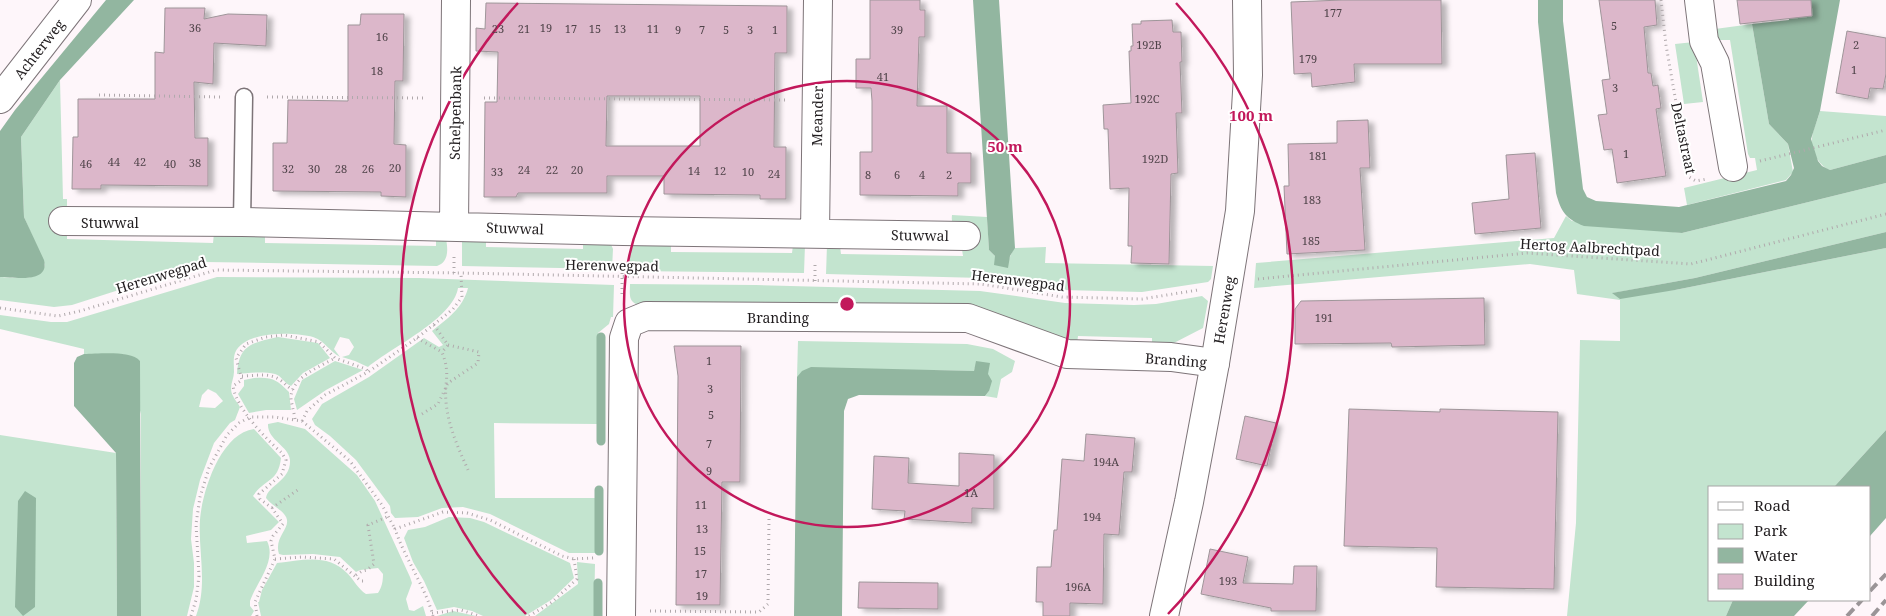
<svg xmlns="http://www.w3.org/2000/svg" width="1886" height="616" viewBox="0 0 1886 616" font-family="'Noto Serif',serif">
	<defs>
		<filter id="shadow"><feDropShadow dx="5.5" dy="3" stdDeviation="2.5" flood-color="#0004"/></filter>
	</defs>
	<rect width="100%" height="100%" fill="#fef6fa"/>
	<path fill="#c3e4cf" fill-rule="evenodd" d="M1752 24 1769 124 1788 144 1793 172 1786 180 1687 205 1684 188 1757 170 1755 158H1750L1748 154 1730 40H1720L1716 38 1715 29Z
		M1694 42 1703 102 1684 104 1675 44Z
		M60 80 63 199H67V239L213 243 214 233 265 234V243L436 246V237L446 239C448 249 449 262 437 266L206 262 72 305 54 307 0 300V277C15 277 39 283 45 265L24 217 21 137Z
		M1820 111 1886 116V155L1830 170C1819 166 1810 150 1812 138 1813 129 1818 119 1820 111Z
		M1886 183V232L1695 278 1613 293 1675 290 1886 248V430L1834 487H1710V600H1733L1726 616H1567L1576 523 1580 340 1620 341V300L1577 294 1574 270 1530 264 1254 288 1256 263 1554 238 1566 216 1572 221 1682 233Z
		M952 215 987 217 989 250 995 256V265L1009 259 1014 248 1046 247 1045 263 1213 266 1211 279 1208 282 1142 292 1063 290 982 278 826 274 827 245 840 246 841 254 963 256C962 241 950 231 952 215Z
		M462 238H486V247L583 249V239L610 242 613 249 612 269 462 266Z
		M638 242 671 243V252L792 253 793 245H805L804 273 630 271C630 260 627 248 638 242Z
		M217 277 419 278 614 285 613 317H611L609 324 598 333 597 424 494 423 495 498H595V553H569L490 514 463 507 442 508 418 517 395 518 391 513 390 506 356 460 330 436 315 425 312 419 322 404 369 377 424 338 439 347 443 345 432 331C447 319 463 308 468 288H458C453 319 392 347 368 367L355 361 342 357 349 355 354 347 349 339 340 337 334 349 340 357C330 352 325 341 313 337 294 332 245 330 235 353 233 359 234 365 234 372 234 379 229 386 232 394 234 399 238 403 240 407L235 420 230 423 214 443 200 480 193 509 191 539 194 563V587L187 616H141V414L124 354H84V349L0 329V315L51 322H67ZM208 389 216 393 223 401 215 408 199 407 202 395Z
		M630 284 756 285 980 291 1065 303 1134 305 1156 304 1202 296 1208 301 1203 328 1168 346H1152V338L1078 336 1077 344 749 305 636 304C628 300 630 293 630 284Z
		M278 337 318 343 330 358 303 373 291 386C284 383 282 376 275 374 263 371 248 373 237 374 239 344 252 343 278 337Z
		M798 341 967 344 993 349 1015 361 1012 372 1001 379 997 398 985 396 989 391 977 361 974 371 903 370 797 377Z
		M335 361 363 370 326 390 297 410 294 399 302 380Z
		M254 378C272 377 276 379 289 392L291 410H266L249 413 238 394 244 386V380Z
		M278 422 305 429 357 475 375 501 410 577 412 583 406 599 409 610 414 611 423 606 426 616H261L258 602H259L262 590 277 563C303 560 329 553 348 574 354 580 358 589 366 594L378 593C382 587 383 581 383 574L378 568 360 570 356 572 340 557 313 554 283 555 279 554C273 535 295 527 284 514 279 508 271 505 266 498 268 485 291 481 290 460 289 446 267 440 268 424Z
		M254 429 281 458C278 483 265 478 253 496L279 522 271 530 246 536 247 543 267 541C277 561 256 583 250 601V606L254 611 251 616H196C208 584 198 552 200 520 202 491 221 433 254 429Z
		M0 435 116 453 117 616H0Z
		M449 517 470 518 484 522 570 563 574 578 551 600 525 616H483L472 611 454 607 437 610 424 581 413 562 404 538 408 530 425 527Z
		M577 562 595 564 594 616H535L578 584Z
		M453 611 476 616H437Z"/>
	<path fill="#92b6a0" d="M106 0H134L60 80 21 137 24 217 44 260C50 284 14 277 0 277V131L15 110Z
		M973 0H999L1015 248 1010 256 1008 268 994 265 995 256 989 250Z
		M1538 0H1563V21L1583 189 1587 197 1596 201 1679 207 1786 181 1791 175 1794 168 1788 144 1769 124 1752 24 1789 20 1786 0H1840L1820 111 1811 139 1818 161 1822 166 1830 170 1886 155V183L1682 233 1584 226C1566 219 1561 212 1556 193L1538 22Z
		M1886 232V248L1675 290 1620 299 1612 293 1695 278Z
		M84 354C98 354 131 350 140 361L141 616H117L116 453 74 406V363L77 357Z
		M976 361 990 363 988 374 992 381 989 391 985 396 859 395 848 399 844 411 842 616H794L797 377 802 371 811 367 974 371Z
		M1886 430V518L1870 536V487H1834Z
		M25 491 36 498 35 607 23 616 15 607 18 501Z
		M1733 600H1809L1794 616H1726Z"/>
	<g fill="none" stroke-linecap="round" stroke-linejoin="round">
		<path stroke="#92b6a0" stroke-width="9" d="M601 441V337
			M599 490V551
			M598 616V583"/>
	</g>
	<path fill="#dcb7ca" stroke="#9e9599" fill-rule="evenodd" filter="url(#shadow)" d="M870 0H920V10H925V37H919L917 106H947V153H971V183H958V196L860 195V152H872V101L871 88H856V59H870Z
		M1342 0H1441L1442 64H1354L1355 82 1312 87 1311 73 1294 74 1291 2Z
		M1599 0H1655L1657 25 1644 27 1648 73H1651L1653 86 1658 85 1661 108 1656 109 1666 176 1617 183 1612 149 1604 150 1598 115 1607 114 1602 80 1610 79Z
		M1737 0H1811L1812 16 1740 24Z
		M486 3 787 6V53H775L774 147H786V199H760V195L664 194V176H607V193H518L516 197H484L485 102H497L498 52 476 51V28L485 29ZM607 96H700V146H606Z
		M165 8H205L204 19 228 14 267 15 266 46 214 43 213 84 194 82 195 138H208V186L101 185V189H72L73 137H78V99H155V52L164 53Z
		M361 14H404L403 81H395L394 144 406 145V197L381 196V192L273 191V143H287L288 100 348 101V25H360Z
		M1172 20 1173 32H1181L1182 62H1180L1182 113H1176L1178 173 1171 174 1169 264 1131 263 1132 246H1128L1129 188 1110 189 1108 129H1104L1103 105 1131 103 1129 51H1131V46H1133L1132 24H1141V21Z
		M1847 31 1886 38V74L1883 89 1870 88 1868 99 1836 93Z
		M1368 120 1370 168H1360L1365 250 1287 254 1284 186H1289L1288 144 1337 143V121Z
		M1535 153 1541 228 1475 234 1472 203 1509 199 1506 155Z
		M1484 298 1485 345 1392 347 1391 343 1295 344V309L1301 301Z
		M674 346H741L740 482H722L720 605H676L678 376Z
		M1349 409 1440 412V409L1558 412 1554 589 1436 587 1437 548 1344 546Z
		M1245 416 1276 423 1267 466 1236 459Z
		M1086 434 1135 438 1132 472H1124L1119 535 1104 534 1103 604 1070 603V616H1043V602H1036L1037 567H1051L1054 530H1057L1062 459 1084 461Z
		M959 453 994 455V509L972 508V523L904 519 905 511 872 509 874 456 909 458 908 483 959 486Z
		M1210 549 1248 557 1243 583 1293 584 1294 566H1317L1316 611H1271V608L1201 594Z
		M859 582 938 583V609L858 608Z"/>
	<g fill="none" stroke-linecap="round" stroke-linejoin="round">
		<g stroke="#7d7478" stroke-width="19">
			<path id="service" d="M242 222 244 97"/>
		</g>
		<g stroke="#7d7478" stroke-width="30">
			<path id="minor" d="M1699 0 1704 41 1715 63 1733 167
				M0 99 77 0
				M63 221 242 222 623 231 966 236
				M454 226 456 0
				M815 233 818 0
				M621 616 624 338 629 323 646 316 968 318 1067 354 1171 357 1215 363"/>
		</g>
		<g stroke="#7d7478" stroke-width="30">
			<path id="tertiary" d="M1164 616 1189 502 1215 363 1240 211 1248 75 1247 0"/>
		</g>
		<path stroke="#b0a9ac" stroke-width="3" stroke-dasharray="1 4" stroke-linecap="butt" d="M1661 0 1666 45 1689 177 1696 181 1707 179
			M99 95 221 97
			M267 97 426 98
			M484 98 788 100
			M1760 161 1886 130
			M454 273V256
			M1258 279 1527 253 1691 264 1886 214
			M815 281V261
			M622 294V260
			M0 308 58 316 80 311 216 270 461 273 981 284 1062 297 1142 299 1198 290
			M434 325 448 345 442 352C451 375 444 381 446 402 448 426 459 450 469 472
			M417 338 442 352
			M242 376C255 376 269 372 280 380 285 383 287 387 293 390
			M422 414 438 404 448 383 478 363 479 352 448 345
			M295 419C294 412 292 406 291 399 290 378 319 367 335 358
			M302 421 307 411 325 395 368 372 417 338 453 309 462 297 461 273
			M272 508 299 489
			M275 559 302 557 334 559 361 581H364
			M356 575 362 571 367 570 374 564 368 525 387 517
			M650 611 759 612 768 604 769 518
			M432 613 461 610 479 616
			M191 616 196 600 199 576 196 524 200 497 209 468 227 435 239 423 250 417H274L302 421 350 461 382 505 395 529
			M257 616 255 602 275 559 271 541 273 536 283 524 272 508 260 499 259 494 282 474 286 460 282 453C265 438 236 408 233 386L242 380 236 358 246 344 266 337 284 335 319 342 335 358 366 369 368 372
			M433 616C425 586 405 559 395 529L443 512 467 513 490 520 562 556 574 559 594 558
			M529 616 552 602 577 579 574 559"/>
		<use href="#service" stroke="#fff" stroke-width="16"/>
		<use href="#minor" stroke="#fff" stroke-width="28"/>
		<use href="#tertiary" stroke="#fff" stroke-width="28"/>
		<path stroke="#9a9497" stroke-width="4" stroke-dasharray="10 5" stroke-linecap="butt" d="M1870 591 1886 574
			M1847 616 1862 600
			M1872 616 1886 600"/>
	</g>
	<g fill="none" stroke="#c2185b" stroke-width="2.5">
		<circle cx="847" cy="304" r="223"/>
		<path d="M526 614A446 446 0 0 1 518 3M1176 3A446 446 0 0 1 1168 614"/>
	</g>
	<g text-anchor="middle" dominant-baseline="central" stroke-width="4" stroke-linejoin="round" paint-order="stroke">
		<g font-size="11" fill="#50444a">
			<text x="1333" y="12">177</text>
			<text x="1614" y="25">5</text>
			<text x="195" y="27">36</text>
			<text x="546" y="27">19</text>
			<text x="498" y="28">23</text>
			<text x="524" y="28">21</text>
			<text x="571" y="28">17</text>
			<text x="595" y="28">15</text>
			<text x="620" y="28">13</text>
			<text x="653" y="28">11</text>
			<text x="678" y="29">9</text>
			<text x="702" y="29">7</text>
			<text x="726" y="29">5</text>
			<text x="750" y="29">3</text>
			<text x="775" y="29">1</text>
			<text x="897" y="29">39</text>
			<text x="382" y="36">16</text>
			<text x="1149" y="44">192B</text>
			<text x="1856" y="44">2</text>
			<text x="1308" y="58">179</text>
			<text x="1854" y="69">1</text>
			<text x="377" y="70">18</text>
			<text x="883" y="76">41</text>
			<text x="1615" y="87">3</text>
			<text x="1147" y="98">192C</text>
			<text x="1626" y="153">1</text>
			<text x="1318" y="155">181</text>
			<text x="1155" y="158">192D</text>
			<text x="114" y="161">44</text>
			<text x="140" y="161">42</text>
			<text x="195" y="162">38</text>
			<text x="86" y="163">46</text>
			<text x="170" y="163">40</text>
			<text x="395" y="167">20</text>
			<text x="288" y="168">32</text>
			<text x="314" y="168">30</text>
			<text x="341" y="168">28</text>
			<text x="368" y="168">26</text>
			<text x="524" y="169">24</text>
			<text x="552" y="169">22</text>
			<text x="577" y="169">20</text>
			<text x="694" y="170">14</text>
			<text x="720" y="170">12</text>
			<text x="497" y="171">33</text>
			<text x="748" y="171">10</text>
			<text x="774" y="173">24</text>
			<text x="868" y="174">8</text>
			<text x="897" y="174">6</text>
			<text x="922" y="174">4</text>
			<text x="949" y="174">2</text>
			<text x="1312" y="199">183</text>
			<text x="1311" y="240">185</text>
			<text x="1324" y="317">191</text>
			<text x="709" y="360">1</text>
			<text x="710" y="388">3</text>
			<text x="711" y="414">5</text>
			<text x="709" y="443">7</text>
			<text x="1106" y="461">194A</text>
			<text x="709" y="470">9</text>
			<text x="971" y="492">1A</text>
			<text x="701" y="504">11</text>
			<text x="1092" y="516">194</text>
			<text x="702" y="528">13</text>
			<text x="700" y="550">15</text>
			<text x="701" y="573">17</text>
			<text x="1228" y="580">193</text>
			<text x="1078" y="586">196A</text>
			<text x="702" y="595">19</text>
		</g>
		<g font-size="14" fill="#211d1f" stroke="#fff">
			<text transform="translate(39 49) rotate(-52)">Achterweg</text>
			<text transform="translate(455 113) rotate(-89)">Schelpenbank</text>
			<text transform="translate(817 116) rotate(-89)">Meander</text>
			<text transform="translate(1684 138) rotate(78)">Deltastraat</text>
			<text x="110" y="222">Stuwwal</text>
			<text transform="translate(515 228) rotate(2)">Stuwwal</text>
			<text transform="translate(920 235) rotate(1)">Stuwwal</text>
			<text transform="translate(1590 247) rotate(3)">Hertog Aalbrechtpad</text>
			<text transform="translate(612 265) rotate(1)">Herenwegpad</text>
			<text transform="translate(161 275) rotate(-17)">Herenwegpad</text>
			<text transform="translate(1018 280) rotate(7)">Herenwegpad</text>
			<text transform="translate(1224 310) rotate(-80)">Herenweg</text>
			<text x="778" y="317">Branding</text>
			<text transform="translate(1176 360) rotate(4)">Branding</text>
		</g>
	</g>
	<circle cx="847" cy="304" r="8" fill="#c2185b" stroke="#fff" stroke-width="2.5"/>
	<g font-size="15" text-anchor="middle" font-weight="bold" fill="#c2185b" stroke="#fff" stroke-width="4" stroke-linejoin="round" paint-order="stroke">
		<text x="1251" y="121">100 m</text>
		<text x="1005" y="152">50 m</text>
	</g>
	<rect x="1708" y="486" width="162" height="115" fill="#ffffff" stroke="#a6a5a5"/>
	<rect x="1718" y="502" width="25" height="8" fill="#ffffff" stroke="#a6a5a5"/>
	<text x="1754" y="511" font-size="15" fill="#211d1f">Road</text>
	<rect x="1718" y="524" width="25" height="15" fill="#c3e4cf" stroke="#a6a5a5"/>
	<text x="1754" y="536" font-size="15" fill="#211d1f">Park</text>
	<rect x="1718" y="548" width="25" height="15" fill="#92b6a0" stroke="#a6a5a5"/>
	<text x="1754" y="561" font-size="15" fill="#211d1f">Water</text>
	<rect x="1718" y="574" width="25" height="15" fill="#dcb7ca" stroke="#a6a5a5"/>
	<text x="1754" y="586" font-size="15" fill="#211d1f">Building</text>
</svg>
